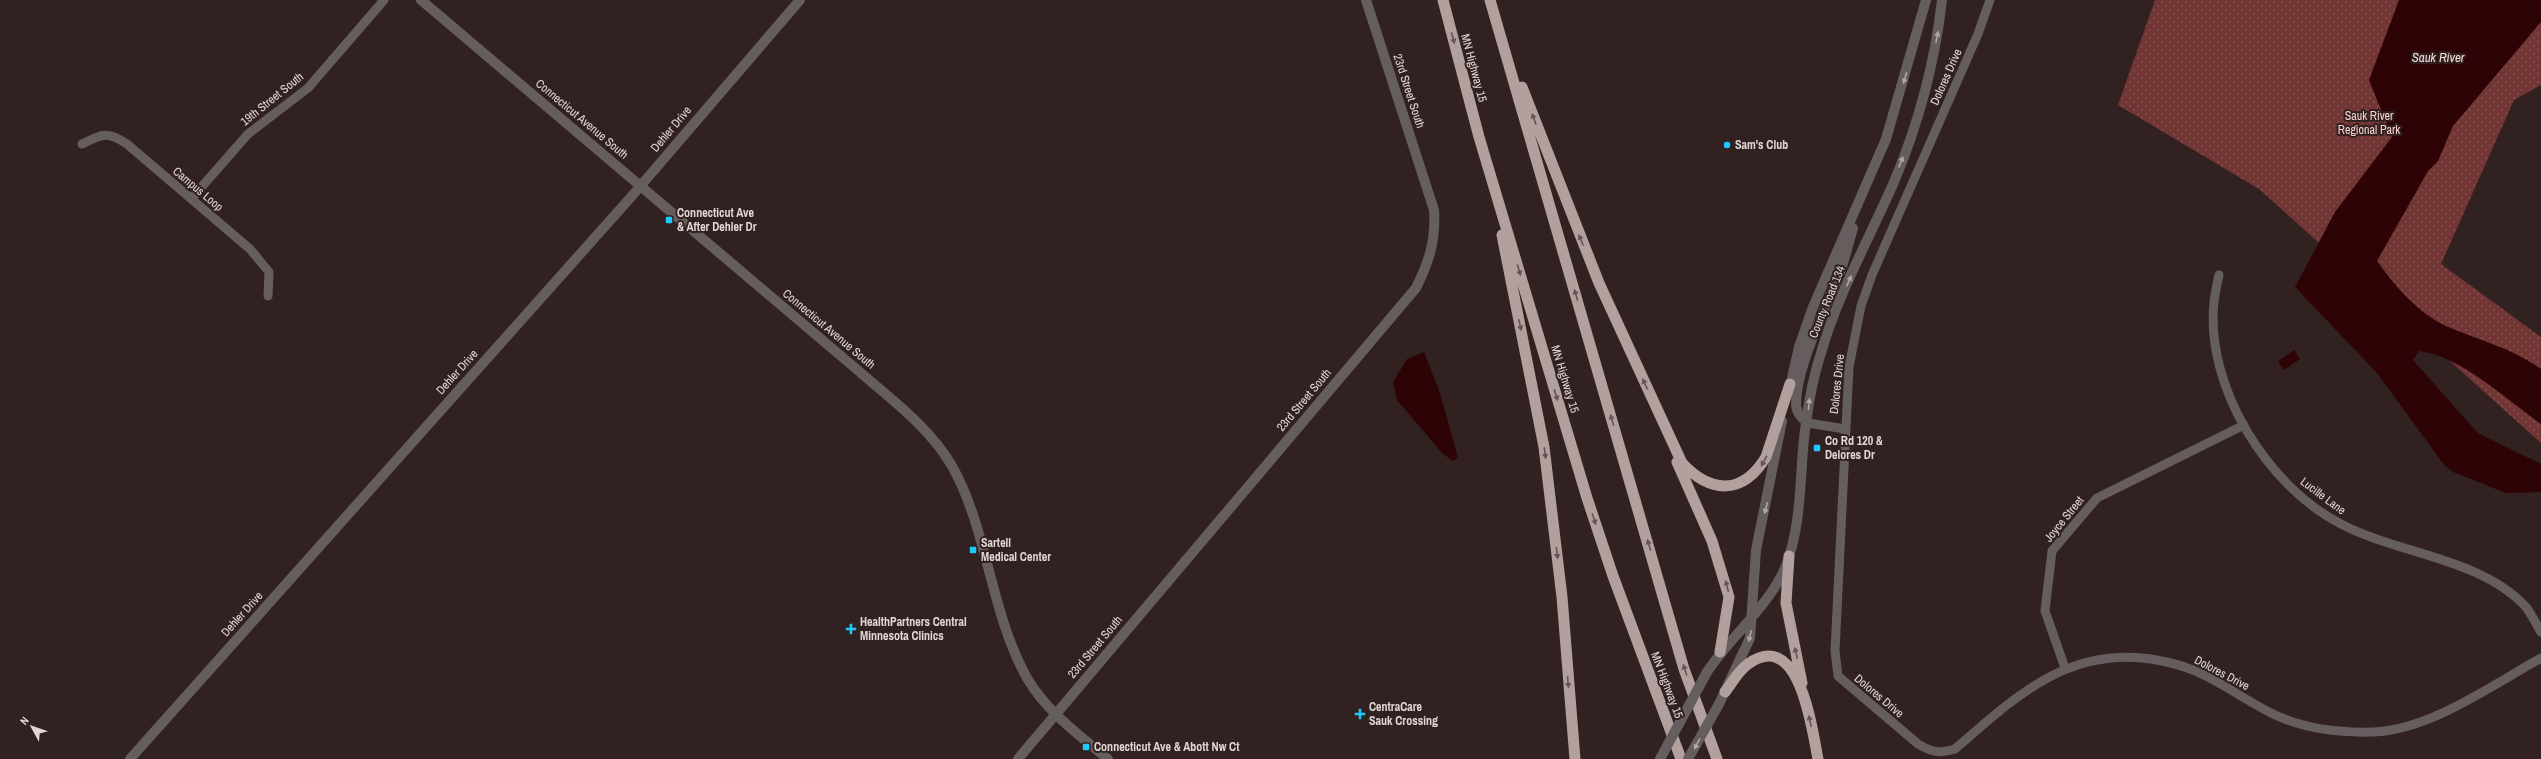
<svg xmlns="http://www.w3.org/2000/svg" width="2541" height="759" viewBox="0 0 2541 759" font-family="'Archivo Narrow',sans-serif">
	<defs>
		<pattern id="park-dots" width="8" height="8" patternUnits="userSpaceOnUse"><rect width="8" height="8" fill="#713534"/><path d="M2 2h.1M6 6h.1" fill="none" stroke="#855250" stroke-width="1.8" stroke-linecap="round"/></pattern>
	</defs>
	<rect width="100%" height="100%" fill="#312221"/>
	<path fill="url(#park-dots)" d="M2155 0H2541V85L2514 100 2441 264 2541 337V443L2259 189 2118 105Z"/>
	<path fill="#2e0306" d="M2399 0H2541V22L2453 126 2438 161 2428 171 2377 261C2394 285 2418 313 2446 326 2478 340 2512 348 2541 369V424C2507 400 2461 356 2419 351L2413 360 2478 433 2541 464V492L2506 493 2453 472 2445 466 2377 373 2295 287 2335 212 2392 137 2369 80Z
		M2294 350 2300 359 2284 370 2278 361Z
		M1424 352 1440 393 1458 458 1453 461 1442 453 1397 400 1393 382 1407 359Z"/>
	<g fill="none" stroke-linecap="round" stroke-linejoin="round">
		<path stroke="#665e5e" stroke-width="9" d="M1990 0 1978 34 1872 275 1861 306 1849 367 1835 651 1838 676 1918 744C1931 752 1941 754 1955 749 2014 698 2066 647 2151 659 2170 662 2189 667 2206 676 2228 687 2249 702 2271 713 2301 728 2339 733 2373 732 2430 730 2492 685 2541 658
			M82 144C103 134 107 131 127 144L250 249 269 272 268 296
			M191 199 248 134 308 88 384 0
			M2219 275C2217 284 2215 293 2214 302 2205 386 2267 486 2341 524 2398 554 2480 558 2525 606 2531 613 2536 624 2541 632
			M1808 423 1845 429
			M2065 668 2045 611 2052 551 2097 498 2244 425"/>
		<path stroke="#665e5e" stroke-width="10" d="M421 0 854 367C888 397 929 426 952 466 988 530 990 612 1027 678 1046 711 1079 735 1108 759
			M1789 391 1799 347 1813 307 1886 139 1926 0
			M1808 423C1802 418 1797 414 1796 405 1796 364 1827 308 1841 269 1846 256 1849 241 1853 228
			M1707 672C1730 637 1769 606 1785 568 1800 531 1800 488 1803 449 1806 417 1811 384 1821 353 1838 294 1869 239 1894 182 1918 125 1935 62 1942 0
			M1719 704 1750 638 1756 550 1782 421
			M130 759 631 197 800 0
			M1018 759 1416 288C1429 262 1436 240 1434 210L1366 0"/>
		<path stroke="#b2a09f" stroke-width="11" d="M1443 0 1479 137 1587 498 1613 576 1681 759
			M1490 0 1684 669 1717 759
			M1522 87 1599 283 1682 463C1711 494 1743 495 1766 457L1790 384
			M1502 235 1544 447 1562 597 1575 759
			M1677 462 1712 541 1729 597 1720 652
			M1789 556 1786 603 1802 683
			M1725 692C1732 683 1738 671 1748 664 1800 627 1812 730 1818 759"/>
		<path stroke="#665e5e" stroke-width="10" d="M1660 759 1707 672
			M1688 759 1719 704"/>
	</g>
	<defs><path id="oneway-solid" d="M-6-.8H1V-3.2L6.5 0L1 3.2V.8H-6Z"/></defs>
	<g fill="#afa6a5">
		<use href="#oneway-solid" transform="translate(1937 37) rotate(-79)"/>
		<use href="#oneway-solid" transform="translate(1905 78) rotate(106)"/>
		<use href="#oneway-solid" transform="translate(1901 162) rotate(-69)"/>
		<use href="#oneway-solid" transform="translate(1849 281) rotate(-66)"/>
		<use href="#oneway-solid" transform="translate(1809 404) rotate(-84)"/>
		<use href="#oneway-solid" transform="translate(1766 508) rotate(103)"/>
		<use href="#oneway-solid" transform="translate(1750 636) rotate(103)"/>
		<use href="#oneway-solid" transform="translate(1697 744) rotate(118)"/>
	</g>
	<g fill="#655453">
		<use href="#oneway-solid" transform="translate(1453 38) rotate(75)"/>
		<use href="#oneway-solid" transform="translate(1534 119) rotate(-110)"/>
		<use href="#oneway-solid" transform="translate(1581 240) rotate(-113)"/>
		<use href="#oneway-solid" transform="translate(1519 270) rotate(73)"/>
		<use href="#oneway-solid" transform="translate(1576 295) rotate(-106)"/>
		<use href="#oneway-solid" transform="translate(1520 325) rotate(78)"/>
		<use href="#oneway-solid" transform="translate(1645 384) rotate(-114)"/>
		<use href="#oneway-solid" transform="translate(1556 395) rotate(73)"/>
		<use href="#oneway-solid" transform="translate(1612 420) rotate(-106)"/>
		<use href="#oneway-solid" transform="translate(1545 453) rotate(83)"/>
		<use href="#oneway-solid" transform="translate(1764 461) rotate(119)"/>
		<use href="#oneway-solid" transform="translate(1594 519) rotate(72)"/>
		<use href="#oneway-solid" transform="translate(1649 545) rotate(-106)"/>
		<use href="#oneway-solid" transform="translate(1557 553) rotate(84)"/>
		<use href="#oneway-solid" transform="translate(1727 586) rotate(-104)"/>
		<use href="#oneway-solid" transform="translate(1796 653) rotate(-103)"/>
		<use href="#oneway-solid" transform="translate(1685 670) rotate(-108)"/>
		<use href="#oneway-solid" transform="translate(1568 682) rotate(85)"/>
		<use href="#oneway-solid" transform="translate(1810 721) rotate(-102)"/>
	</g>
	<g fill="#1fc9fd" stroke="#312221" stroke-width="1.5">
		<circle cx="1727" cy="145" r="4"/>
		<rect x="665" y="216" width="8" height="8" rx="2"/>
		<rect x="1813" y="444" width="8" height="8" rx="2"/>
		<rect x="969" y="546" width="8" height="8" rx="2"/>
		<path d="M849 623h4v4h4v4h-4v4h-4v-4h-4v-4h4z"/>
		<path d="M1358 708h4v4h4v4h-4v4h-4v-4h-4v-4h4z"/>
		<rect x="1082" y="743" width="8" height="8" rx="2"/>
	</g>
	<g text-anchor="middle" dominant-baseline="central" stroke-width="4" stroke-linejoin="round" paint-order="stroke">
		<g font-size="12" fill="#e0d6d5" stroke="#312221">
			<text transform="translate(1474 68) rotate(75)">MN Highway 15</text>
			<text transform="translate(1946 77) rotate(-66)">Dolores Drive</text>
			<text transform="translate(1409 91) rotate(72)">23rd Street South</text>
			<text transform="translate(272 99) rotate(-39)">19th Street South</text>
			<text transform="translate(582 119) rotate(40)">Connecticut Avenue South</text>
			<text transform="translate(671 129) rotate(-50)">Dehler Drive</text>
			<text transform="translate(198 189) rotate(40)">Campus Loop</text>
			<text transform="translate(1827 302) rotate(-68)">County Road 134</text>
			<text transform="translate(829 329) rotate(40)">Connecticut Avenue South</text>
			<text transform="translate(457 372) rotate(-48)">Dehler Drive</text>
			<text transform="translate(1565 379) rotate(73)">MN Highway 15</text>
			<text transform="translate(1837 384) rotate(-84)">Dolores Drive</text>
			<text transform="translate(1304 400) rotate(-50)">23rd Street South</text>
			<text transform="translate(2323 496) rotate(37)">Lucille Lane</text>
			<text transform="translate(2064 519) rotate(-51)">Joyce Street</text>
			<text transform="translate(242 614) rotate(-48)">Dehler Drive</text>
			<text transform="translate(1095 647) rotate(-50)">23rd Street South</text>
			<text transform="translate(2222 673) rotate(28)">Dolores Drive</text>
			<text transform="translate(1667 685) rotate(69)">MN Highway 15</text>
			<text transform="translate(1879 696) rotate(40)">Dolores Drive</text>
		</g>
		<g font-size="12" fill="#fad1ce" stroke="#312221">
			<text x="2369" y="116">Sauk River<tspan x="2369" dy="14">Regional Park</tspan></text>
		</g>
		<g font-size="12" font-weight="bold" fill="#e0d6d5" stroke="#312221" text-anchor="start">
			<text x="1735" y="145">Sam's Club</text>
			<text x="677" y="213">Connecticut Ave<tspan x="677" dy="14">&amp; After Dehler Dr</tspan></text>
			<text x="1825" y="441">Co Rd 120 &amp;<tspan x="1825" dy="14">Delores Dr</tspan></text>
			<text x="981" y="543">Sartell<tspan x="981" dy="14">Medical Center</tspan></text>
			<text x="860" y="622">HealthPartners Central<tspan x="860" dy="14">Minnesota Clinics</tspan></text>
			<text x="1369" y="707">CentraCare<tspan x="1369" dy="14">Sauk Crossing</tspan></text>
			<text x="1094" y="747">Connecticut Ave &amp; Abott Nw Ct</text>
		</g>
		<g font-size="13" font-style="italic" fill="#f4dfdd" stroke="#312221">
			<text x="2438" y="57">Sauk River</text>
		</g>
	</g>
	<g transform="translate(32 727) rotate(310)" stroke="#312221" stroke-width="3" paint-order="stroke">
	<path d="M0-3L7 15L0 10L-7 15Z" fill="#e0d6d5"/>
	<text y="-6" font-size="11" font-weight="bold" text-anchor="middle" fill="#e0d6d5">N</text>
	</g>
</svg>
